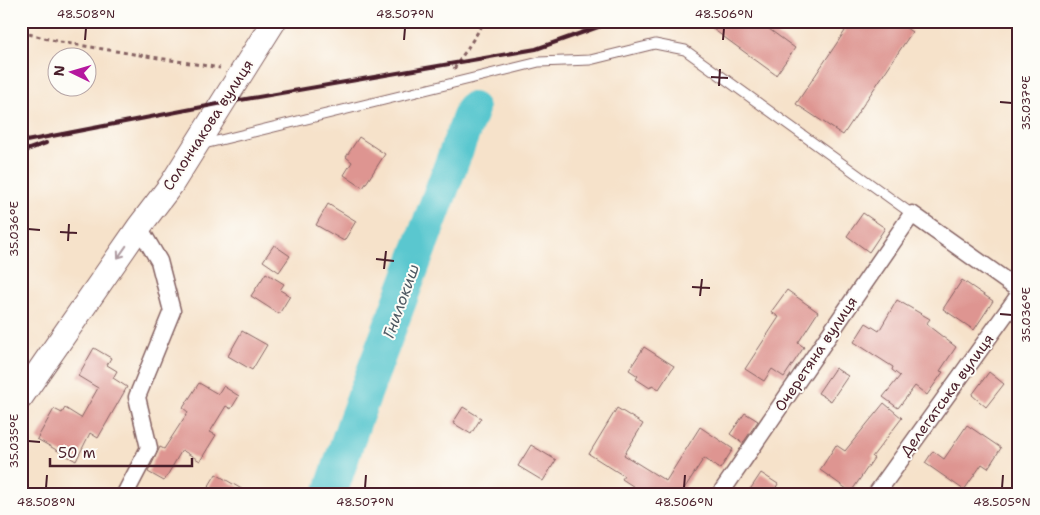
<svg xmlns="http://www.w3.org/2000/svg" width="1040" height="515" viewBox="0 0 1040 515" font-family="'Shantell Sans',sans-serif">
	<rect width="100%" height="100%" fill="#fdfcf7"/>
	<filter id="ink" filterUnits="userSpaceOnUse"><feTurbulence type="fractalNoise" baseFrequency=".02" numOctaves="2"/><feDisplacementMap in="SourceGraphic" scale="10" xChannelSelector="R" yChannelSelector="G"/><feConvolveMatrix kernelMatrix="1 2 1 2 8 2 1 2 1" color-interpolation-filters="sRGB"/></filter>
	<filter id="wash" filterUnits="userSpaceOnUse"><feTurbulence type="fractalNoise" baseFrequency=".0096" numOctaves="4" result="noise"/><feDisplacementMap in="SourceGraphic" scale="20" xChannelSelector="R" yChannelSelector="G"/><feGaussianBlur stdDeviation="1.12" result="paint"/><feColorMatrix in="noise" values="0 0 0 0 0 0 0 0 0 0 0 0 0 0 0 0 0 1.4 0 .05"/><feComposite in="paint" operator="in"/></filter>
	<g filter="url(#wash)">
		<rect width="100%" height="100%" fill="#f6e2ca"/>
		<g fill="none" stroke-linecap="round" stroke-linejoin="round">
			<path stroke="#5ac7cf" stroke-width="34" d="M330 494 355 420 472 109"/>
		</g>
		<g id="blocks">
			<path fill="#de9591" d="M702 21H758L795 48 776 75Z
				M831 21H896L912 32 843 135 796 104 845 31Z
				M359 137 385 154 363 188 344 175 352 162 346 157Z
				M328 204 356 221 344 241 316 225Z
				M863 213 885 228 869 252 847 236Z
				M274 245 290 256 279 272 263 261Z
				M266 273 284 284 280 290 290 296 279 314 251 296Z
				M962 280 993 301 974 330 943 309Z
				M787 290 818 312 798 343 804 347 784 377 772 369 764 381 745 369 779 317 771 312Z
				M897 300 930 319 926 324 956 347 940 371 943 372 927 395 915 386 898 408 883 397 900 376 892 370 893 367 854 342 866 323 879 331Z
				M242 331 267 345 252 370 228 356Z
				M644 347 674 366 659 389 652 385 650 388 636 379 638 376 629 370Z
				M94 348 111 358 107 365 117 371 113 378 127 387 98 438 90 433 76 461 37 439 54 409 62 413 65 408 81 418 98 388 78 376Z
				M835 368 848 376 831 401 818 393Z
				M989 372 1004 384 986 407 972 395Z
				M199 383 218 394 223 386 239 396 231 409 226 406 210 432 216 435 200 461 182 450 164 481 148 472 160 447 164 449 188 412 183 408Z
				M884 403 902 418 872 457 874 458 851 492 820 470 836 445 845 451Z
				M463 407 481 418 471 434 453 423Z
				M617 408 643 424 624 455 666 481 700 427 733 449 720 469 704 458 682 492 685 494H645L622 479 624 476 589 454Z
				M745 413 758 421 743 443 730 434Z
				M967 425 1001 448 988 468 982 464 964 490 925 463 933 451 944 459Z
				M531 445 556 460 543 481 518 466Z
				M761 473 778 484 772 494H747Z
				M216 474 250 494H204Z"/>
		</g>
	</g>
	<g filter="url(#ink)">
		<use href="#blocks" fill-opacity="0" stroke="#866363" stroke-width="1"/>
		<g fill="none" stroke-linecap="round" stroke-linejoin="round">
			<g stroke="#866363" stroke-width="11">
				<path id="service" d="M200 145 539 62 590 60 655 44 685 50 912 214"/>
			</g>
			<g stroke="#866363" stroke-width="19">
				<path id="minor" d="M125 494 149 448 137 397 172 311 159 261 139 227
					M720 494 912 214 1019 290
					M876 494 1019 295"/>
			</g>
			<g stroke="#866363" stroke-width="26">
				<path id="secondary" d="M21 397 139 227 171 185 274 21"/>
			</g>
			<path stroke="#866363" stroke-width="3" stroke-dasharray="4 4" stroke-linecap="butt" d="M21 32 60 42 220 68
				M454 69 485 21"/>
			<use href="#service" stroke="#fff" stroke-width="9"/>
			<use href="#minor" stroke="#fff" stroke-width="16"/>
			<use href="#secondary" stroke="#fff" stroke-width="24"/>
			<path stroke="#4a1f2b" stroke-width="4" d="M21 142 223 103 536 49 615 21
				M21 152 46 143"/>
		</g>
		<defs><path id="oneway-shaft" d="M-6 0H5M1.5-3L5.5 0L1.5 3" fill="none" stroke-width="1.6" stroke-linecap="round" stroke-linejoin="round" transform="scale(1.25)"/></defs>
		<use stroke="#ae9aa0" href="#oneway-shaft" transform="translate(122 252) rotate(125)"/>
	</g>
	<path fill="none" stroke="#4a1f2b" stroke-width="2" d="M85 40 86 28M404 40 405 28M723 40 724 28M711 77 728 78M719 86 720 69M1000 102 1012 103M28 229 40 230M60 232 77 233M68 241 69 224M376 259 394 261M384 269 386 251M692 287 710 288M700 296 702 279M1000 314 1012 315M28 441 40 442M46 488 47 475M365 488 366 475M684 488 685 475M1002 488 1003 475"/>
	<g text-anchor="middle" dominant-baseline="central" stroke-width="4" stroke-linejoin="round" paint-order="stroke">
		<g font-size="15" fill="#4a1f2b" stroke="#fdfcf7">
			<text transform="translate(208 125) rotate(-57)">Солончакова вулиця</text>
			<text transform="translate(816 354) rotate(-56)">Очеретяна вулиця</text>
			<text transform="translate(947 395) rotate(-54)">Делегатська вулиця</text>
		</g>
		<g font-size="16" font-style="italic" fill="#505a64" stroke="#fdfcf7">
			<text transform="translate(401 301) rotate(-70)">Гнилокиш</text>
		</g>
	</g>
	<rect width="1040" height="515" fill="none" stroke="#fdfcf7" stroke-width="55"/>
	<g transform="translate(72 72) rotate(275)"><circle r="24" fill="#fdfcf7" stroke="#b5a4a5"/>
	<path d="M0-4L9 19L0 12L-9 19Z" fill="#b5179e"/>
	<text y="-8" font-size="14" font-weight="bold" text-anchor="middle" fill="#4a1f2b">N</text>
	</g>
	<path d="M50 458v8h142v-8" fill="none" stroke="#4a1f2b" stroke-width="2.5"/>
	<text x="58" y="458" font-size="15" fill="#4a1f2b" stroke="#fdfcf7" stroke-width="4" paint-order="stroke">50 m</text>
	<rect x="28" y="28" width="984" height="460" fill="none" stroke="#4a1f2b" stroke-width="2"/>
	<g font-size="12" text-anchor="middle" fill="#4a1f2b">
		<text x="86" y="18">48.508°N</text>
		<text x="405" y="18">48.507°N</text>
		<text x="724" y="18">48.506°N</text>
		<text transform="translate(1026 103) rotate(-90)" y="4">35.037°E</text>
		<text transform="translate(14 229) rotate(-90)" y="4">35.036°E</text>
		<text transform="translate(1026 315) rotate(-90)" y="4">35.036°E</text>
		<text transform="translate(14 441) rotate(-90)" y="4">35.035°E</text>
		<text x="46" y="506">48.508°N</text>
		<text x="365" y="506">48.507°N</text>
		<text x="684" y="506">48.506°N</text>
		<text x="1002" y="506">48.505°N</text>
	</g>
</svg>
